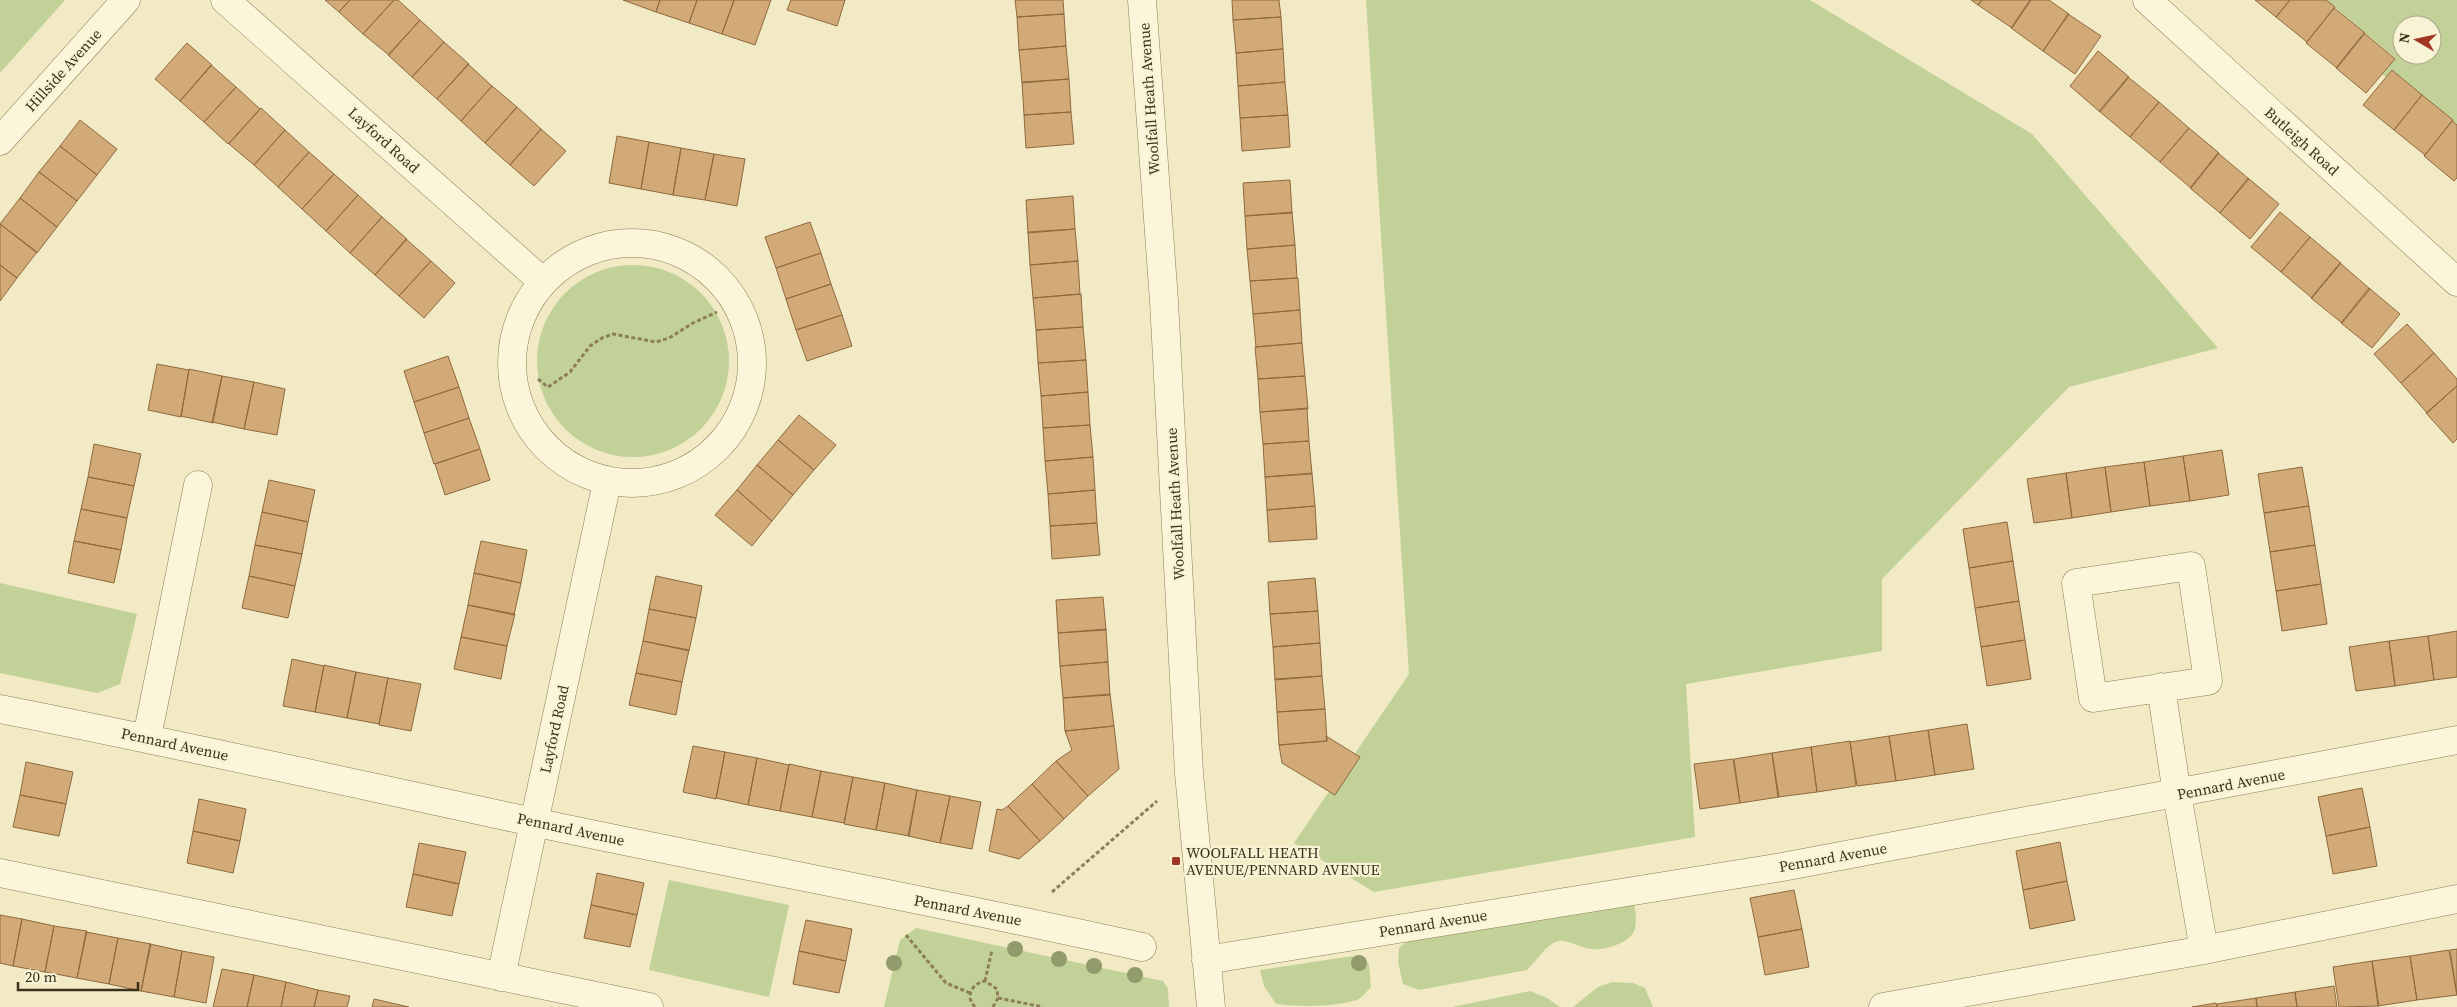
<svg xmlns="http://www.w3.org/2000/svg" width="2457" height="1007" viewBox="0 0 2457 1007" font-family="'Source Serif 4',serif">
	<rect width="100%" height="100%" fill="#f1eac5"/>
	<path fill="#c2d198" fill-rule="evenodd" d="M0 0H65L0 73Z
		M1366 0H1810L2032 134 2218 348 2069 387 1882 579V651L1686 684 1695 837 1374 892 1294 843 1409 674Z
		M2326 0H2457V125L2392 70 2386 77 2382 74 2395 58ZM2402 25H2432V55H2402Z
		M537 361a96 96 0 1 1 192 0a96 96 0 1 1-192 0Z
		M0 583 137 614 120 684 97 693 0 673Z
		M669 880 789 905 769 997 649 970Z
		M1633 898C1635 908 1637 919 1635 929 1631 943 1604 951 1591 949 1581 948 1567 939 1558 941 1545 945 1537 961 1527 970L1419 990 1403 984 1398 962 1399 948 1407 941Z
		M916 928 1163 981 1168 989 1169 1007H884L900 940Z
		M1353 956 1369 964 1371 987C1367 991 1362 998 1357 1000 1333 1007 1301 1007 1276 1004L1264 986 1260 970Z
		M1613 982 1633 983 1645 988 1653 1007H1563H1573L1598 987Z
		M1530 991 1547 998 1560 1007H1452Z"/>
	<path fill="#d2aa78" stroke="#8f693d" d="M325 0H350L339 12Z
		M350 0H394L363 34 339 12Z
		M394 0H398L420 20 389 55 363 34Z
		M623 0H660L656 12Z
		M660 0H697L689 23 656 12Z
		M697 0H734L722 34 689 23Z
		M734 0H771L755 45 722 34Z
		M791 0H845L837 26 787 10Z
		M1015 0H1063L1064 14 1017 17Z
		M1232 0H1279L1281 17 1233 20Z
		M1971 0H1982L1978 5Z
		M1982 0H2031L2012 28 1978 5Z
		M2030 0H2049L2069 14 2043 51 2011 28Z
		M2255 0H2290L2276 17Z
		M2290 0H2326L2335 7 2307 42 2276 17Z
		M2334 8 2365 33 2337 68 2306 43Z
		M1064 14 1066 46 1019 50 1017 17Z
		M2068 14 2101 36 2075 74 2043 51Z
		M1281 17 1283 49 1236 53 1233 20Z
		M420 20 444 42 412 77 388 55Z
		M2364 33 2395 59 2366 93 2336 68Z
		M444 42 469 64 437 99 412 77Z
		M187 43 212 65 180 101 155 79Z
		M1066 46 1069 79 1022 83 1019 50Z
		M1283 49 1285 82 1238 86 1236 53Z
		M2098 51 2129 77 2100 112 2070 86Z
		M468 64 492 86 461 121 437 99Z
		M211 65 236 87 204 122 180 101Z
		M2392 70 2422 95 2394 130 2363 105Z
		M2128 77 2159 102 2130 137 2099 111Z
		M1069 79 1071 112 1024 115 1022 82Z
		M1285 82 1288 115 1240 118 1238 86Z
		M492 86 517 107 485 143 461 121Z
		M236 87 260 109 228 144 204 122Z
		M2422 95 2453 120 2425 155 2394 130Z
		M2159 102 2189 128 2160 162 2130 137Z
		M517 107 541 129 510 165 485 143Z
		M261 108 285 130 254 165 229 144Z
		M1071 112 1074 144 1026 148 1024 115Z
		M1288 115 1290 147 1242 151 1240 118Z
		M80 120 117 149 97 175 60 146Z
		M2452 121 2457 125V178L2454 181 2424 156Z
		M2189 128 2219 153 2191 188 2160 162Z
		M541 129 566 151 534 186 510 165Z
		M285 130 309 152 278 187 254 165Z
		M617 136 649 142 641 189 609 183Z
		M649 142 681 148 673 195 641 189Z
		M60 146 97 175 77 201 39 172Z
		M681 148 714 154 705 200 673 195Z
		M309 152 334 174 302 209 278 187Z
		M2218 153 2249 179 2220 213 2190 188Z
		M714 154 745 159 737 206 705 200Z
		M39 172 77 201 57 227 20 198Z
		M334 174 358 195 326 231 302 209Z
		M2248 178 2279 204 2250 239 2220 213Z
		M1290 180 1292 213 1245 216 1243 183Z
		M358 195 382 217 350 253 326 231Z
		M1073 196 1075 229 1028 233 1026 200Z
		M20 198 57 227 37 253 0 224Z
		M1292 212 1295 245 1247 249 1245 216Z
		M2280 212 2310 237 2281 272 2251 247Z
		M382 217 407 239 375 275 350 253Z
		M810 222 821 253 776 268 765 237Z
		M0 224 37 252 17 278 0 265Z
		M1075 229 1078 261 1030 265 1028 232Z
		M2310 237 2341 263 2312 298 2281 272Z
		M406 239 431 261 399 296 375 275Z
		M1295 245 1297 278 1250 281 1247 249Z
		M821 253 831 284 786 299 776 268Z
		M431 261 455 283 424 318 399 296Z
		M1078 261 1080 294 1033 298 1030 265Z
		M2340 263 2370 289 2342 323 2311 298Z
		M0 265 17 278 0 301Z
		M1298 278 1300 310 1253 314 1250 281Z
		M831 284 842 315 796 330 786 299Z
		M2369 288 2400 314 2372 348 2341 323Z
		M1081 294 1083 327 1036 330 1033 298Z
		M1300 310 1302 343 1256 347 1253 314Z
		M842 315 852 346 807 361 796 330Z
		M2407 324 2434 353 2401 383 2374 354Z
		M1083 327 1086 360 1038 363 1036 330Z
		M1302 343 1305 376 1258 379 1255 347Z
		M2434 353 2457 379V386L2427 413 2401 383Z
		M448 356 459 387 414 402 404 371Z
		M1086 360 1088 392 1041 396 1038 363Z
		M157 364 189 370 181 417 148 410Z
		M189 369 222 376 213 423 181 416Z
		M222 376 254 382 244 429 212 422Z
		M1305 376 1308 409 1260 412 1258 379Z
		M254 382 285 389 277 435 244 429Z
		M2457 386V439L2453 443 2426 413Z
		M459 387 469 418 424 433 414 402Z
		M1088 392 1090 425 1043 428 1041 396Z
		M1307 408 1309 441 1263 444 1260 412Z
		M799 415 836 445 814 470 778 440Z
		M469 418 480 449 434 464 424 433Z
		M1090 425 1093 457 1045 461 1043 428Z
		M778 440 814 470 793 495 757 465Z
		M1309 441 1312 474 1265 477 1263 444Z
		M94 444 141 454 134 486 88 477Z
		M480 449 490 480 445 495 435 464Z
		M2222 450 2229 495 2190 501 2183 456Z
		M2183 456 2190 501 2150 506 2144 462Z
		M1093 457 1095 490 1048 494 1045 461Z
		M2144 462 2150 506 2111 512 2105 467Z
		M757 465 793 495 772 521 737 490Z
		M2105 467 2111 512 2072 518 2066 473Z
		M2302 467 2309 506 2264 513 2258 474Z
		M1312 473 1315 506 1267 510 1265 477Z
		M2066 473 2072 518 2034 523 2027 479Z
		M88 477 134 486 127 518 81 509Z
		M269 480 315 490 308 522 262 512Z
		M737 490 772 521 752 546 715 515Z
		M1095 490 1097 523 1050 526 1048 494Z
		M1315 506 1317 539 1269 542 1267 510Z
		M2309 506 2315 545 2270 552 2264 513Z
		M81 509 127 518 121 550 74 541Z
		M262 512 308 522 302 554 255 545Z
		M2007 522 2013 561 1969 568 1963 529Z
		M1097 523 1100 555 1052 559 1050 526Z
		M74 541 121 550 114 583 68 573Z
		M481 541 527 550 521 583 474 573Z
		M255 545 302 554 295 586 249 576Z
		M2315 545 2321 584 2276 591 2270 552Z
		M2013 561 2019 601 1975 608 1969 568Z
		M474 573 521 583 514 615 468 605Z
		M249 576 295 586 288 618 242 608Z
		M656 576 702 586 696 618 649 609Z
		M1315 578 1318 611 1270 614 1268 582Z
		M2321 584 2327 624 2282 631 2276 591Z
		M1103 597 1106 630 1058 633 1056 600Z
		M2019 601 2025 640 1981 647 1975 608Z
		M468 605 515 614 507 646 461 637Z
		M649 609 696 618 689 651 643 641Z
		M1318 611 1320 643 1273 647 1270 614Z
		M1106 629 1108 662 1060 666 1058 633Z
		M2457 631V677L2434 680 2428 636Z
		M2428 636 2434 680 2395 686 2389 641Z
		M461 637 507 646 501 679 454 669Z
		M2025 640 2031 679 1987 686 1981 647Z
		M643 641 689 650 682 682 636 673Z
		M2389 641 2395 686 2356 691 2349 647Z
		M1320 643 1322 676 1275 680 1273 647Z
		M292 659 324 666 315 712 283 706Z
		M1108 662 1110 695 1063 698 1060 666Z
		M324 665 356 672 347 718 315 712Z
		M356 672 388 678 379 724 347 718Z
		M636 673 682 682 676 715 629 705Z
		M1322 676 1325 709 1277 712 1275 679Z
		M388 678 421 684 411 731 379 725Z
		M1110 694 1114 726 1065 731 1063 698Z
		M1325 709 1327 741 1279 745 1277 712Z
		M1967 724 1974 769 1935 775 1928 730Z
		M1114 726 1119 769 1088 796 1056 761 1072 750 1065 731Z
		M1928 730 1935 775 1896 781 1889 736Z
		M1326 736 1360 757 1335 795 1282 763 1279 745 1327 741Z
		M1889 736 1896 781 1857 786 1850 742Z
		M1850 741 1856 786 1817 792 1811 747Z
		M693 746 725 752 716 799 683 792Z
		M1811 747 1817 792 1778 797 1772 753Z
		M725 752 757 758 748 805 716 798Z
		M1772 753 1779 797 1740 803 1734 759Z
		M757 758 789 765 780 811 748 805Z
		M1733 759 1740 803 1700 809 1694 764Z
		M1056 761 1088 796 1064 819 1032 784Z
		M26 762 73 772 66 804 20 795Z
		M789 764 821 771 812 817 780 811Z
		M821 771 853 777 844 823 812 817Z
		M853 777 885 783 876 830 844 824Z
		M885 783 917 790 909 836 876 830Z
		M1032 784 1064 819 1040 841 1008 806Z
		M2362 788 2370 827 2326 836 2318 797Z
		M917 790 950 796 940 843 908 836Z
		M20 795 66 804 59 836 13 827Z
		M950 796 981 802 972 849 940 843Z
		M199 799 246 809 240 841 193 831Z
		M1008 806 1040 841 1019 859 989 851 997 809 1002 810Z
		M2370 827 2377 866 2333 874 2326 836Z
		M193 831 240 841 233 873 187 863Z
		M2060 842 2067 881 2023 890 2016 851Z
		M419 843 466 852 459 884 413 874Z
		M597 873 644 883 637 915 591 905Z
		M413 874 459 884 452 916 406 907Z
		M2067 881 2075 920 2030 929 2023 890Z
		M1794 890 1802 929 1758 937 1750 898Z
		M591 905 637 915 630 947 584 938Z
		M0 915 22 919 13 966 0 963Z
		M22 919 54 926 45 972 13 966Z
		M806 920 852 929 846 961 799 951Z
		M54 926 87 931 77 978 45 972Z
		M1802 929 1809 967 1765 975 1758 937Z
		M86 932 118 938 109 984 77 978Z
		M118 938 151 944 141 991 109 984Z
		M150 944 182 951 174 997 141 991Z
		M2457 949V995L2450 950Z
		M2449 950 2457 995 2417 1000 2410 956Z
		M182 951 214 957 206 1003 174 997Z
		M799 951 846 961 839 993 793 984Z
		M2410 956 2417 1000 2378 1006 2372 961Z
		M2372 961 2379 1006 2339 1007 2333 967Z
		M222 969 254 975 247 1007H213Z
		M254 975 286 982 281 1007H247Z
		M286 982 318 990 314 1007H281Z
		M2334 986 2337 1007H2297L2295 992Z
		M318 990 350 996 347 1007H314Z
		M2295 992 2297 1007H2257L2256 998Z
		M2256 998 2257 1007H2217V1004Z
		M374 999 409 1007H372Z
		M2216 1003 2217 1007H2192Z"/>
	<g fill="none" stroke-linecap="round" stroke-linejoin="round">
		<g stroke="#8e7d59" stroke-width="29">
			<path id="minor" d="M225 0 542 281
				M1142 0 1164 301 1189 773 1211 1007
				M2147 0 2457 282
				M0 141 126 0
				M512 363a120 120 0 1 1 240 0a120 120 0 1 1-240 0Z
				M2191 566 2208 681 2093 698 2076 583Z
				M2161 687 2177 794 2204 950
				M0 709C179 744 356 784 533 822 736 865 940 902 1142 947
				M147 737 198 485
				M0 873 649 1007
				M1206 960 1782 867 2457 740
				M501 977 607 482
				M1883 1007 2204 950 2457 899"/>
		</g>
		<path stroke="#8e7d59" stroke-width="3" stroke-dasharray="4 2.5" stroke-linecap="butt" d="M538 379 548 387 570 372 590 346 602 338 613 334 656 342 669 338 693 323 717 312
			M1052 892 1157 801
			M906 935 946 983 970 993
			M985 981 992 950
			M998 998 1043 1007
			M975 1007C965 997 971 984 985 981L997 989 998 998 993 1007"/>
		<use href="#minor" stroke="#fbf6d9" stroke-width="28"/>
	</g>
	<g fill="#929b6c">
		<circle cx="1015" cy="949" r="8"/>
		<circle cx="1059" cy="959" r="8"/>
		<circle cx="894" cy="963" r="8"/>
		<circle cx="1359" cy="963" r="8"/>
		<circle cx="1094" cy="966" r="8"/>
		<circle cx="1135" cy="975" r="8"/>
	</g>
	<rect fill="#a13625" stroke="#f8f3d5" stroke-width="2" x="1171" y="856" width="10" height="10" rx="2.5"/>
	<g text-anchor="middle" dominant-baseline="central" stroke-width="4.5" stroke-linejoin="round" paint-order="stroke">
		<g font-size="15" fill="#3d321e" stroke="#f8f3d5">
			<text transform="translate(63 70) rotate(-48)">Hillside Avenue</text>
			<text transform="translate(1149 99) rotate(-94)">Woolfall Heath Avenue</text>
			<text transform="translate(384 140) rotate(42)">Layford Road</text>
			<text transform="translate(2302 141) rotate(42)">Butleigh Road</text>
			<text transform="translate(1175 504) rotate(-93)">Woolfall Heath Avenue</text>
			<text transform="translate(554 729) rotate(-78)">Layford Road</text>
			<text transform="translate(175 744) rotate(12)">Pennard Avenue</text>
			<text transform="translate(2231 784) rotate(-11)">Pennard Avenue</text>
			<text transform="translate(571 829) rotate(12)">Pennard Avenue</text>
			<text transform="translate(1833 857) rotate(-10)">Pennard Avenue</text>
			<text transform="translate(968 910) rotate(11)">Pennard Avenue</text>
			<text transform="translate(1433 923) rotate(-9)">Pennard Avenue</text>
		</g>
		<g font-size="15" fill="#3d321e" stroke="#f8f3d5" text-anchor="start">
			<text x="1186" y="852">WOOLFALL HEATH<tspan x="1186" dy="17">AVENUE/PENNARD AVENUE</tspan></text>
		</g>
	</g>
	<g transform="translate(2417 40) rotate(279)"><circle r="24" fill="#f8f3d5" stroke="#ada68c"/>
	<path d="M0-4L9 19L0 12L-9 19Z" fill="#a13625"/>
	<text y="-8" font-size="14" font-weight="bold" text-anchor="middle" fill="#3d321e">N</text>
	</g>
	<path d="M18 982v8h120v-8" fill="none" stroke="#3d321e" stroke-width="2.5"/>
	<text x="25" y="982" font-size="15" fill="#3d321e" stroke="#f8f3d5" stroke-width="4" paint-order="stroke">20 m</text>
</svg>
